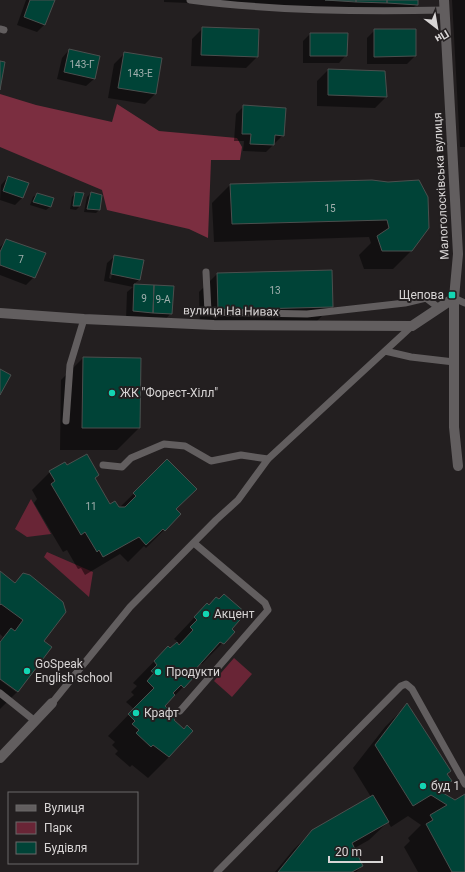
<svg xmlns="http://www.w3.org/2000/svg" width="465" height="872" viewBox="0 0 465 872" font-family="Roboto,sans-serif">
	<rect width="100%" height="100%" fill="#231f20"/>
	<path fill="#692536" d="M31 499 51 534 27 537 15 529Z
		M47 552 93 572 89 597 44 557Z
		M234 658 252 674 232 697 214 681Z"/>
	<path fill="#7b2e40" d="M0 94 36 105 112 122 117 104 159 131 237 138 242 147 240 160H211L208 238 189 229 107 210 102 190 0 147Z"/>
	<path fill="#0007" fill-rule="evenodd" d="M26 0H54L44 25 37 32 17 25Z
		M164 0H417V4L409 12 164 2Z
		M452 0H465V147H460Z
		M203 28 257 57 246 68 191 66 192 39Z
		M375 30H415V56L407 64H367V38Z
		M310 34 346 55 339 63H303V41Z
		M69 50 99 57 94 79 86 86 57 79 62 58Z
		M125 53 156 93 145 104 108 98 114 64Z
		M328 70 384 72 386 97 375 108 317 106V81Z
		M244 106 283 135 275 143H273V145L266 152 243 151 244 141H234L236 114Z
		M8 177 22 198 15 205 0 200 1 185Z
		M372 181 411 251 393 269H364L359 255 371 243 369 237 214 242 212 203 230 185Z
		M76 193 80 206 76 210 70 209 72 197Z
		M91 193 99 210 96 213 84 212 87 197Z
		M37 194 53 199 50 207 46 210 30 205 33 197Z
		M6 241 34 277 26 285 0 275V247Z
		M115 256 140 279 134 284 171 313 164 321 126 319 127 292 133 287 104 281 107 263ZM112 263H114L111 279 109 278Z
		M217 274 332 306 314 324 200 328 199 292Z
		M83 358 140 359 139 428 117 450H60L61 380Z
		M167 461 175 509 180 514 146 548 144 546 128 562 120 554 85 575 81 568 78 569 67 550 63 552 34 503 37 499 32 490 50 472 65 463 67 467 94 479 109 505 118 509Z
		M0 572 14 583 23 574 42 641 51 647 17 692 0 709V680L16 692V690L0 677V640L3 637 0 634Z
		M207 604 233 632 202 664 200 663 191 672 183 687 164 707 173 720 169 757 148 778 132 765 130 767 115 754 118 751 112 745 115 742 108 736 134 709 126 702 134 695 131 692 137 686 133 683 168 647 170 649 177 641 174 639Z
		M407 705 450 781 439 792 455 801 465 795V872H418L404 847 410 841 408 838 421 825 408 816 391 827 388 822 369 840 353 849 362 866 356 872H275L294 849 313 831 371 797 353 768 385 727Z"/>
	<path fill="#004337" stroke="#4b4f4e" d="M30 0H55L45 25 24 17Z
		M325 0H356V2Z
		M356 0H387V3L356 2Z
		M387 0H418V5L387 3Z
		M202 27 259 29 258 57 201 55Z
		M374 29H416V56L374 57Z
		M310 33H348L347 56H310Z
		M69 49 100 56 95 79 64 72Z
		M124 52 162 58 156 94 118 88Z
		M0 61 5 62 0 90Z
		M328 69 385 71 387 97 328 95Z
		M243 105 286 108 284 136 275 135 274 145 250 144 251 134H242Z
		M8 176 29 183 23 198 3 191Z
		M372 180 388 182 419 180 428 197 429 228 412 251H382L377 236 389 228 387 220 232 224 230 184Z
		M75 192 84 193 80 206H73Z
		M91 192 102 195 100 210 87 209Z
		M37 193 54 198 51 207 33 202Z
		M6 239 46 253 35 278 0 265V252Z
		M114 255 144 260 140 280 111 274Z
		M332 270 333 307 218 310 217 273Z
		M134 284 154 285 153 313 133 311Z
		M154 285 174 286 172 314 153 313Z
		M83 357 141 358 140 428H82Z
		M0 369 11 375 0 395Z
		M87 454 99 475 95 478 110 504 115 501 119 507H125L136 496 133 493 167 459 197 489 176 509 181 514 165 531 163 529 146 545 139 537 103 557 99 550 97 552 85 532 81 535 51 484 55 481 49 471 65 462 67 465Z
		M0 571 15 583 23 573 30 575 63 602 66 612 44 641 52 647 18 692 0 679V642L11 628 15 631 23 620 1 604 0 605Z
		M224 594 246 613 232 629 235 632 224 644 220 642 193 672 196 675 184 688 181 685 173 693 175 695 165 706 176 717 174 720 184 729 187 725 193 731 169 757 153 745 151 747 136 733 139 730 132 724 135 721 128 714 154 688 147 681 154 673 151 671 157 665 154 661 168 646 170 648 177 642 179 645 193 630 190 627 197 620 194 617 207 603 209 605 216 597 219 599Z
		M407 703 451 771 447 774 452 781 438 790 455 800 465 794V872H452L426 824 433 820 430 815 447 805 431 795 413 806 375 745Z
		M373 795 389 822 352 843 363 866 352 872H278L312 830Z"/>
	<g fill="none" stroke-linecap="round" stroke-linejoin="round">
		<path stroke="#625e5f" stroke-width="7" d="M190 0C274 11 360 12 445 10
			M0 29 4 30
			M206 272 208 312 307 314 405 303 426 298 439 308
			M454 298 465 303
			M385 351 411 357 454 362
			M66 421 70 365 84 319
			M103 465 122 467 131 458 164 444 185 446 211 461 241 455 268 459
			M0 693 35 721
			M52 703 130 607 216 520 238 500 268 459 412 326
			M180 711 268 610 265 603 194 543
			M217 872 401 686 406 684 412 689 465 784"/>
		<path stroke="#625e5f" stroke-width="10" d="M444 0 458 254 454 298V427L458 466
			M0 313 84 319 214 325 412 326 454 298
			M0 758 52 703"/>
	</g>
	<g fill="#13d5b3" stroke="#231f20" stroke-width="1.5">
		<rect x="448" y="291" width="8" height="8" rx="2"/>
		<circle cx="112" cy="393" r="4"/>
		<circle cx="206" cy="614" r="4"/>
		<circle cx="27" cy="671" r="4"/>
		<circle cx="158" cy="672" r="4"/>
		<circle cx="136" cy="713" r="4"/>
		<circle cx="423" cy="786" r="4"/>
	</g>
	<g text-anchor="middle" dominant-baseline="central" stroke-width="4" stroke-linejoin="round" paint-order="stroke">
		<g font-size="10" fill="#a2b0ae">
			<text x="82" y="64">143-Г</text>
			<text x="140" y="73">143-Е</text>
			<text x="330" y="208">15</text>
			<text x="21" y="259">7</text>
			<text x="275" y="290">13</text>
			<text x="144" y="298">9</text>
			<text x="163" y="299">9-А</text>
			<text x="91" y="506">11</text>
		</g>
		<g font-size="12" fill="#d8d5d5" stroke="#231f20">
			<text transform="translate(441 186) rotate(-93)">Малоголосківська вулиця</text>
			<text transform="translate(231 311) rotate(1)">вулиця На Нивах</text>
		</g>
		<g font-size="12" fill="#d8d5d5" stroke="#231f20" text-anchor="start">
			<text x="444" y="295" text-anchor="end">Щепова</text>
			<text x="120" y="393">ЖК "Форест-Хілл"</text>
			<text x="214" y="614">Акцент</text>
			<text x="35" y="664">GoSpeak<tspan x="35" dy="14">English school</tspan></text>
			<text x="166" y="672">Продукти</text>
			<text x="144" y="713">Крафт</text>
			<text x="431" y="786">буд 1</text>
		</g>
	</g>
	<rect x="8" y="792" width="130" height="72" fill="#231f20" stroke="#6b6868"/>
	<rect x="16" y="805" width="20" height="6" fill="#625e5f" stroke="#6b6868"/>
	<text x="44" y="812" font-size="12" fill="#d8d5d5">Вулиця</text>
	<rect x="16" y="822" width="20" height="12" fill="#692536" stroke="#6b6868"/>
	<text x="44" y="832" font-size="12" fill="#d8d5d5">Парк</text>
	<rect x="16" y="842" width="20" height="12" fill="#004337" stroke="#6b6868"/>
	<text x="44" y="852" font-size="12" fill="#d8d5d5">Будівля</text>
	<g transform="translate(437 28) rotate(149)" stroke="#231f20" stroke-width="3" paint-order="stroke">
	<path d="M0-3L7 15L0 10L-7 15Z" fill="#d8d5d5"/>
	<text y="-6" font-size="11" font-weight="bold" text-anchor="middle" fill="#d8d5d5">Пн</text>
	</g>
	<path d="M329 856v6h53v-6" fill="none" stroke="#d8d5d5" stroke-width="2"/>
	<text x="335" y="856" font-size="12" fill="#d8d5d5" stroke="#231f20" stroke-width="3" paint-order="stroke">20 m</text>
</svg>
